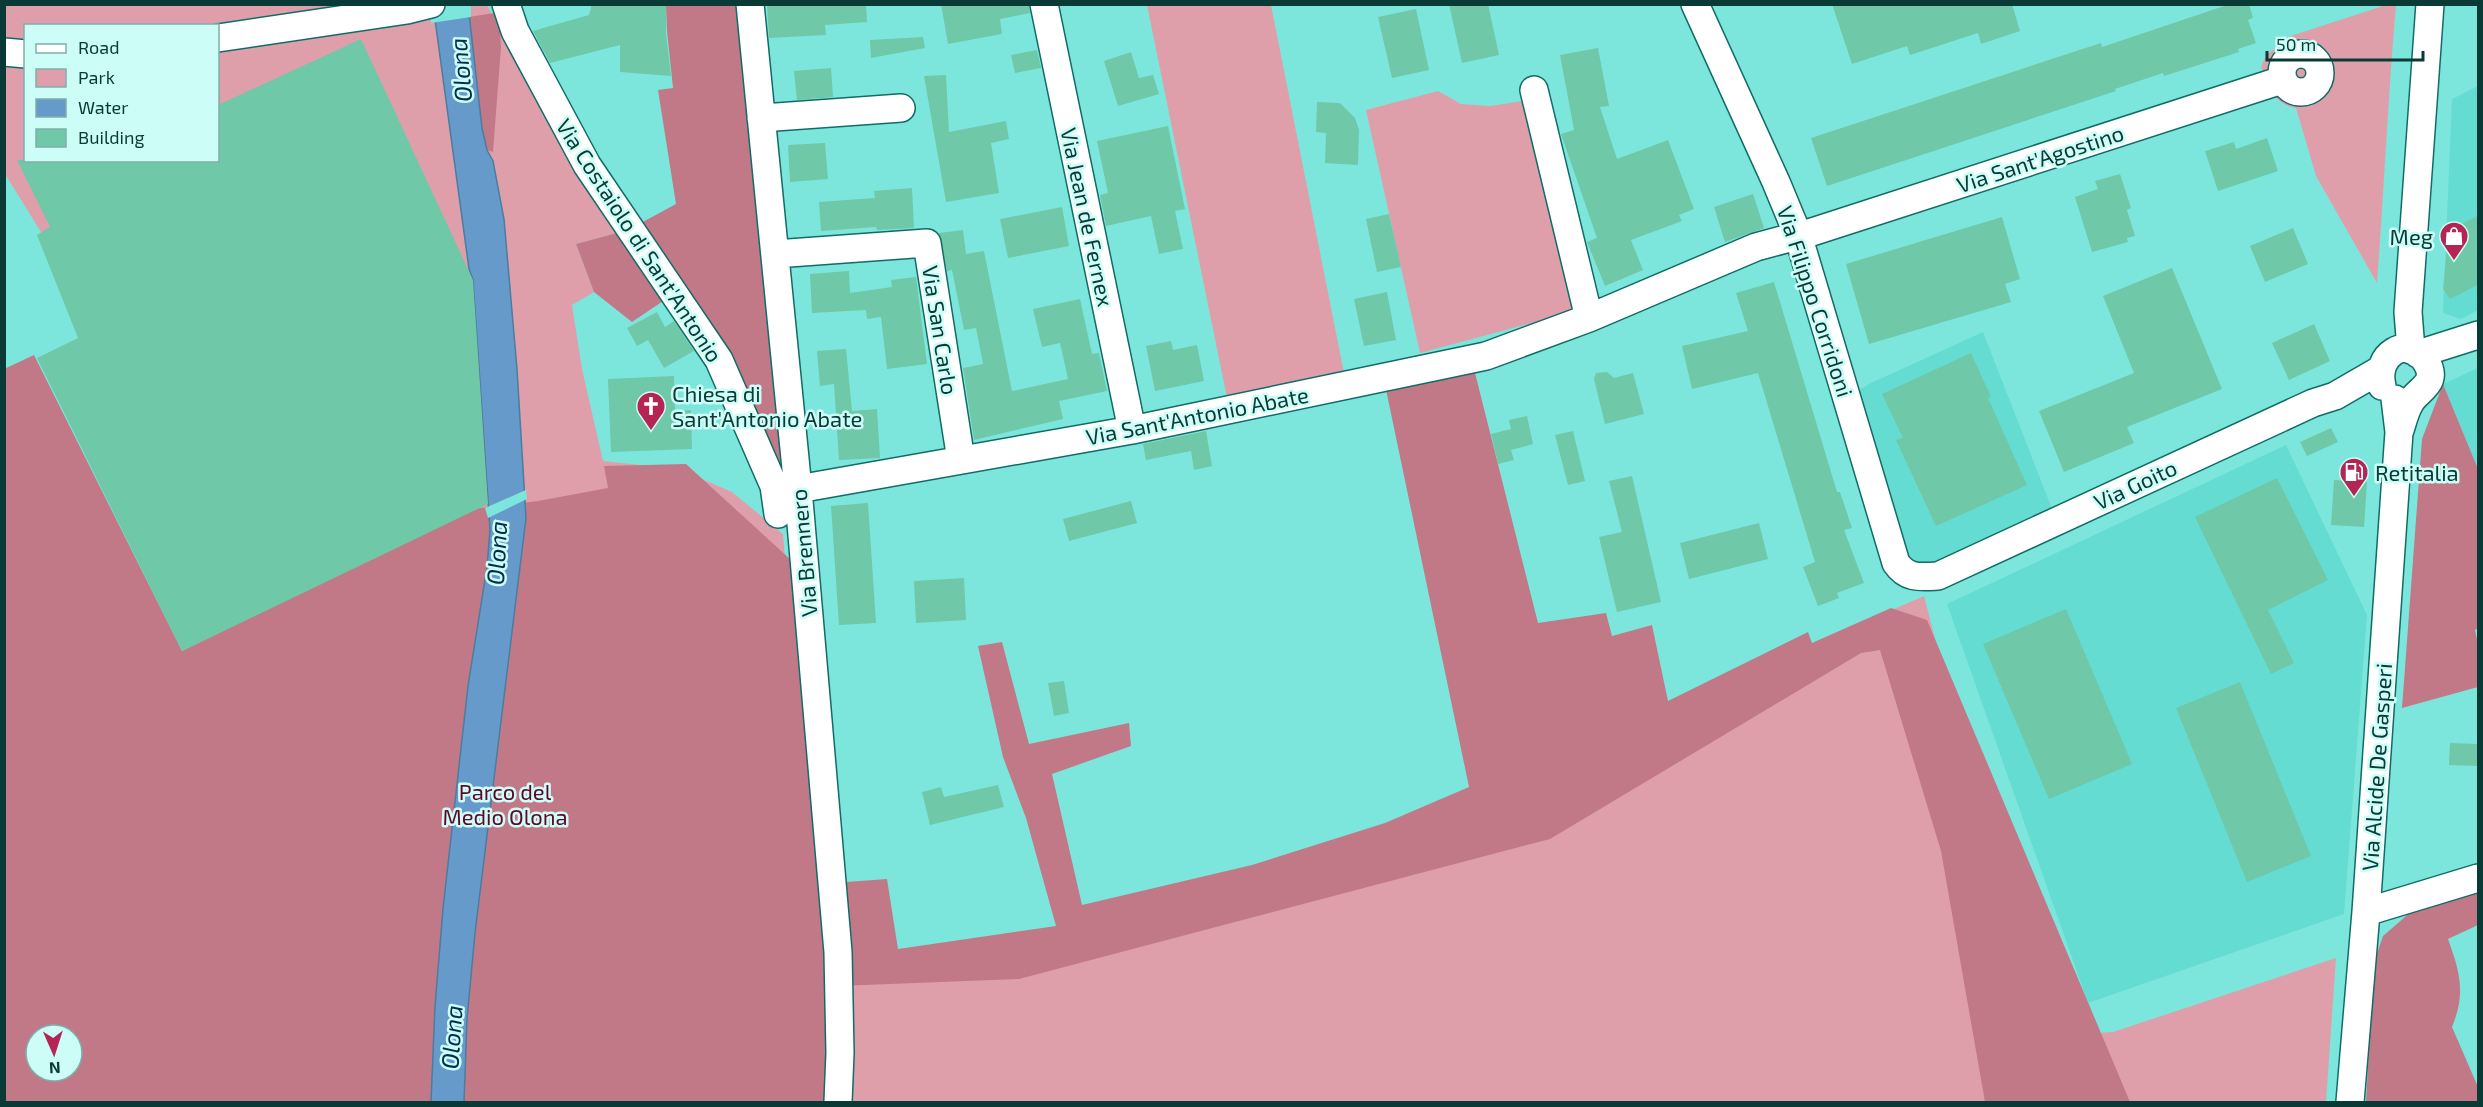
<svg xmlns="http://www.w3.org/2000/svg" width="2483" height="1107" viewBox="0 0 2483 1107" font-family="'Exo 2',sans-serif">
	<rect width="100%" height="100%" fill="#7de6dc"/>
	<path fill="#64dcd1" d="M2478 86V310L2461 319 2443 313 2452 99Z
		M1983 332 2052 509 1933 562 1922 564 1904 556 1855 393 1869 384Z
		M2478 368V469L2443 384Z
		M2286 445 2367 615 2344 914 2088 1003 1947 604Z"/>
	<path fill="#df9faa" fill-rule="evenodd" d="M5 5H487L526 79 628 230 576 244 594 292 572 305 582 369 603 461 679 469 732 492 783 534 819 986 1286 874 1924 596 1981 816 2063 1035 2113 1032 2336 958 2326 1102H5L179 654 276 611 5 174ZM26 26H218V160H26ZM36 1035H72V1071H36Z
		M1147 5H1271L1344 373 1227 398Z
		M2386 5H2396C2388 97 2384 190 2377 283L2316 176 2296 108C2272 104 2270 86 2261 67L2266 55 2277 47 2275 41Z
		M1438 91 1461 104 1490 106 1523 101 1573 312 1420 353 1366 110Z"/>
	<path fill="#c27987" fill-rule="evenodd" d="M666 5H750L802 547 675 293 632 322 594 292 576 244 628 230 676 204 658 90 673 88 667 31Z
		M495 13 499 16 501 47 493 152 487 150 482 128 468 17Z
		M34 355 182 651 472 509 538 501 608 488 604 466 686 464 802 570 833 883 887 879 898 949 1056 926 1026 818 1003 757 978 646 1002 642 1029 744 1129 723 1131 746 1052 774 1082 905 1252 865 1385 823 1469 787 1384 380 1474 369 1538 623 1606 613 1612 636 1652 625 1668 701 1808 632 1812 643 1891 608 1927 620 2130 1102H1985L1941 851 1880 650 1861 653 1550 839 1019 979 839 986 838 1102H5L4 369ZM36 1035H72V1071H36Z
		M2443 384 2478 469V628L2475 630 2478 644V687L2402 708 2422 439Z
		M2478 888V925L2448 939C2460 972 2466 993 2452 1027L2478 1087V1102H2366L2374 962 2383 936 2413 910Z"/>
	<path fill="#669acb" stroke="#4a7d9e" stroke-width="1.5" d="M468 4 482 128 487 150 493 161 504 219 517 369 526 518 475 933 467 1019 464 1102H431L435 1006 443 909 468 686 487 567 490 530 473 280 469 269 433 5Z"/>
	<path fill="#7de6dc" d="M430 4H471V17L431 23Z
		M526 490 527 499 488 518 485 508Z"/>
	<path fill="#6fc8a8" d="M592 4H666V33L671 76 620 72V45L550 63 533 31 589 15Z
		M767 4H866L867 22 825 25 826 35 769 38Z
		M941 4H1029L1030 13 1000 19 1002 34 948 44Z
		M1449 4H1488L1499 55 1462 63Z
		M1832 4H2012L2020 31 1981 44 1978 33 1910 55 1907 46 1852 64Z
		M2230 4H2249L2253 18 2248 20 2256 43 2238 49 2239 52 2164 76 2163 73 2115 89 2116 91 1827 186 1811 138 2101 43 2102 47Z
		M1416 9 1429 70 1392 78 1378 17Z
		M923 37 925 48 871 58 870 40Z
		M361 39 473 280 488 504 182 651 37 358 78 338 37 235 50 227 17 160H218V105Z
		M1598 48 1609 106 1600 107 1617 159 1668 140 1694 209 1679 215 1682 221 1631 240 1643 270 1605 286 1587 242 1597 238 1561 134 1574 130 1560 55Z
		M1037 50 1041 68 1015 73 1011 55Z
		M1131 52 1139 78 1153 75 1159 94 1118 106 1104 61Z
		M831 68 833 97 797 100 794 71Z
		M946 75 949 132 1006 121 1009 139 991 143 999 193 946 202 924 76Z
		M1317 102 1340 103 1355 118 1359 130 1358 165 1325 163 1326 133 1316 132Z
		M1168 126 1185 209 1175 211 1183 249 1159 254 1151 216 1106 226 1100 195 1108 193 1097 141Z
		M2267 138 2278 171 2218 191 2205 151 2234 142 2236 149Z
		M825 143 828 179 790 182 788 145Z
		M2120 174 2131 208 2127 210 2135 236 2127 238 2128 242 2092 252 2075 197 2098 189 2095 181Z
		M912 188 914 228 877 230 876 227 821 231 819 202 875 198 874 191Z
		M1753 194 1764 228 1725 242 1714 207Z
		M1062 207 1069 246 1008 258 1000 219Z
		M1389 214 1401 267 1377 272 1366 219Z
		M2478 216V285L2450 299 2443 289 2449 230Z
		M2002 217 2020 279 2005 284 2011 302 1869 344 1846 264Z
		M2293 228 2308 264 2265 282 2250 246Z
		M963 230 966 254 984 251 1012 391 1068 379 1060 343 1042 347 1033 309 1080 299 1092 354 1099 353 1107 391 1059 401 1063 419 974 440 963 368 983 364 976 328 964 330 952 270 947 271 939 233Z
		M2172 268 2222 389 2127 427 2134 443 2064 472 2039 411 2134 373 2103 296Z
		M849 271 850 293 892 287 891 280 916 277 927 364 887 369 881 317 867 319 866 310 812 313 810 274Z
		M1774 282 1837 492H1840L1852 528 1844 530 1864 583 1837 593 1839 598 1818 606 1803 567 1815 562 1758 373 1692 389 1682 346 1748 331 1736 293Z
		M1387 292 1396 340 1364 346 1354 299Z
		M657 312 665 327 674 321 694 351 664 368 648 340 637 346 627 328Z
		M2314 324 2330 361 2289 380 2272 343Z
		M1171 341 1173 350 1197 345 1204 381 1155 391 1146 346Z
		M846 349 852 411 877 409 880 458 839 460 834 384 820 386 817 351Z
		M1971 353 1991 397 1988 398 2027 485 1936 526 1896 440 1903 438 1882 394Z
		M1607 372 1614 378 1633 373 1644 414 1605 424 1594 379 1596 373Z
		M674 376 675 411 691 410 692 449 611 452 608 379Z
		M1527 416 1533 444 1511 450 1514 460 1498 464 1491 434 1511 429 1509 420Z
		M2331 428 2338 442 2307 456 2300 442Z
		M1206 431 1212 466 1194 470 1191 451 1146 460 1143 444Z
		M1573 431 1585 481 1568 485 1555 435Z
		M1632 476 1661 602 1617 612 1599 537 1622 532 1609 481Z
		M2277 478 2328 580 2268 610 2294 663 2271 674 2195 517Z
		M2334 480 2367 482 2364 527 2331 525Z
		M1131 501 1137 523 1069 541 1063 519Z
		M868 503 876 623 839 625 831 506Z
		M1759 523 1768 559 1689 579 1680 543Z
		M964 578 966 620 916 623 914 581Z
		M2066 609 2132 764 2049 799 1983 644Z
		M1064 681 1069 713 1054 716 1048 683Z
		M2240 682 2311 856 2247 882 2176 708Z
		M2450 743 2478 744V766L2449 765Z
		M998 785 1004 807 930 825 922 792 941 787 944 797Z"/>
	<g fill="none" stroke-linecap="round" stroke-linejoin="round">
		<g stroke="#106c66" stroke-width="30">
			<path id="minor" d="M506 4 515 31 587 165 719 360 774 486 778 514
				M750 4 798 489 838 952 840 1053 838 1102
				M1044 4 1132 430
				M1695 4 1776 182 1798 235 1896 563C1907 579 1920 577 1938 576L2313 403 2335 396 2380 370
				M218 38 407 10 431 4
				M4 52 26 54
				M2282 73a19 19 0 1 1 38 0a19 19 0 1 1-38 0Z
				M1534 90 1589 318
				M761 118 901 108
				M775 254 927 243 961 460
				M2411 350 2408 312 2430 4
				M2418 354 2478 335
				M2382 386C2374 355 2407 334 2425 360 2441 384 2417 389 2410 403 2405 411 2403 421 2400 430
				M798 489 1132 430 1486 356 1589 318 1756 247 1812 232 2282 80
				M2366 912 2478 878
				M2350 1102 2366 912 2399 432 2395 399"/>
		</g>
		<use href="#minor" stroke="#fff" stroke-width="27"/>
	</g>
	<defs>
		<g id="shop-pin" transform="scale(1.5)"><path d="M0 17L-7.5 6A9.5 9.5 0 1 1 7.5 6Z" fill="#b52553" stroke="#ccfdf7"/><path d="M-5-2.5h2.3a2.7 3.5 0 0 1 5.4 0H5L5.5 6h-11ZM-1.5-2.5h3a1.5 2.3 0 0 0-3 0Z" fill="#fff"/></g>
		<g id="church-pin" transform="scale(1.5)"><path d="M0 17L-7.5 6A9.5 9.5 0 1 1 7.5 6Z" fill="#b52553" stroke="#ccfdf7"/><path d="M-1.2-6h2.4v3.5h3.3v2.4h-3.3V6h-2.4V-.1h-3.3v-2.4h3.3Z" fill="#fff"/></g>
		<g id="fuel-pin" transform="scale(1.5)"><path d="M0 17L-7.5 6A9.5 9.5 0 1 1 7.5 6Z" fill="#b52553" stroke="#ccfdf7"/><path d="M-5.5-6h7V0h2V4h1.3V-2.5L3-4.5l.8-.8L6-3V5H2.5V1h-1V6h-7ZM-4.2-4.7v3.2H.2V-4.7Z" fill="#fff"/></g>
	</defs>
	<g fill-rule="evenodd">
		<use href="#shop-pin" x="2454" y="236"/>
		<use href="#church-pin" x="651" y="406"/>
		<use href="#fuel-pin" x="2354" y="472"/>
	</g>
	<g text-anchor="middle" dominant-baseline="central" stroke-width="5" stroke-linejoin="round" paint-order="stroke">
		<g font-size="22" fill="#0a3a36" stroke="#ccfdf7">
			<text transform="translate(2040 158) rotate(-18)">Via Sant'Agostino</text>
			<text transform="translate(1088 217) rotate(78)">Via Jean de Fernex</text>
			<text transform="translate(640 240) rotate(57)">Via Costaiolo di Sant'Antonio</text>
			<text transform="translate(1816 301) rotate(72)">Via Filippo Corridoni</text>
			<text transform="translate(941 330) rotate(81)">Via San Carlo</text>
			<text transform="translate(1197 415) rotate(-11)">Via Sant'Antonio Abate</text>
			<text transform="translate(2135 484) rotate(-25)">Via Goito</text>
			<text transform="translate(803 553) rotate(-95)">Via Brennero</text>
			<text transform="translate(2376 767) rotate(-86)">Via Alcide De Gasperi</text>
		</g>
		<g font-size="22" fill="#0a3a36" stroke="#ccfdf7" text-anchor="start">
			<text x="2433" y="236" text-anchor="end">Meg</text>
			<text x="672" y="393">Chiesa di<tspan x="672" dy="25">Sant'Antonio Abate</tspan></text>
			<text x="2375" y="472">Retitalia</text>
		</g>
		<g font-size="22" fill="#610627" stroke="#ccfdf7">
			<text x="505" y="791">Parco del<tspan x="505" dy="25">Medio Olona</tspan></text>
		</g>
		<g font-size="24" font-style="italic" fill="#032d4d" stroke="#ccfdf7">
			<text transform="translate(460 70) rotate(-95)">Olona</text>
			<text transform="translate(496 553) rotate(-87)">Olona</text>
			<text transform="translate(451 1037) rotate(-86)">Olona</text>
		</g>
	</g>
	<rect width="2483" height="1107" fill="none" stroke="#0a3a36" stroke-width="12"/>
	<rect x="24" y="24" width="195" height="138" fill="#ccfdf7" stroke="#7eafaa" stroke-width="1.5"/>
	<rect x="36" y="44" width="30" height="9" fill="#ffffff" stroke="#7eafaa" stroke-width="1.5"/>
	<text x="78" y="54" font-size="18" fill="#0a3a36">Road</text>
	<rect x="36" y="69" width="30" height="18" fill="#df9faa" stroke="#7eafaa" stroke-width="1.5"/>
	<text x="78" y="84" font-size="18" fill="#0a3a36">Park</text>
	<rect x="36" y="99" width="30" height="18" fill="#669acb" stroke="#7eafaa" stroke-width="1.5"/>
	<text x="78" y="114" font-size="18" fill="#0a3a36">Water</text>
	<rect x="36" y="129" width="30" height="18" fill="#6fc8a8" stroke="#7eafaa" stroke-width="1.5"/>
	<text x="78" y="144" font-size="18" fill="#0a3a36">Building</text>
	<g transform="translate(54 1053) rotate(177)"><circle r="28" fill="#ccfdf7" stroke="#7eafaa" stroke-width="1.5"/>
	<path d="M0-4.5L10 22L0 15L-10 22Z" fill="#b52553"/>
	<text y="-9" font-size="16" font-weight="bold" text-anchor="middle" fill="#0a3a36">N</text>
	</g>
	<path d="M2267 51v9h156v-9" fill="none" stroke="#0a3a36" stroke-width="3"/>
	<text x="2276" y="51" font-size="18" fill="#0a3a36" stroke="#ccfdf7" stroke-width="4.5" paint-order="stroke">50 m</text>
</svg>
